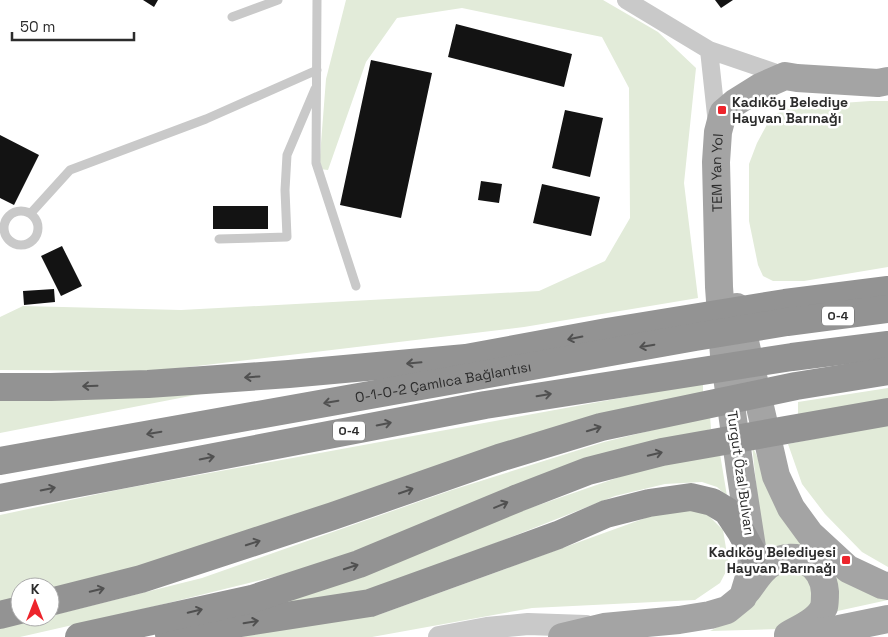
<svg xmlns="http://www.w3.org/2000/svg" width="888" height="637" viewBox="0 0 888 637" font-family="'Space Grotesk',sans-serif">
	<rect width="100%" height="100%" fill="#fff"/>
	<path fill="#e2ebd9" d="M346 0H603L658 32 696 68 684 183 698 298 524 327 155 371 0 370V317L23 306 181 310 539 291 605 261 630 218 629 88 602 37 462 8 397 18 366 62 328 170 319 169 326 79Z
		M870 101H888V267L804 281H773L763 276 758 265 749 221V164L757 143 770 119 786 107Z
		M703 383V394L142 570 50 591V587H20V598L0 603V515L122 489Z
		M888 388V403L798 419V402Z
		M216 391 0 433V398Z
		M710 416 711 429 552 475 354 557 156 606 20 637H0V628L44 617H50V616L202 578 452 490 604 442Z
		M888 424V567L862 552 825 514 802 484 788 444Z
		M752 445 783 516 888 591V600L833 612 830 577 764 558Z
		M719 448 727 496 717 487 702 482 665 484 615 496 374 591 281 604 507 516 634 472Z
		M682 508 707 514 723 530 729 566 720 583 695 600 532 608 372 637H221L378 615 651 516Z
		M787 569C810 569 811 584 817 603L780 629 710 631 730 621 774 578Z"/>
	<path fill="#131313" d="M143 0H158L154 7Z
		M715 0H733L721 8Z
		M456 24 572 54 564 87 448 57Z
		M371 60 432 73 401 218 340 205Z
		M565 110 603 118 590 177 552 168Z
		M0 135 39 155 14 205 0 198Z
		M481 181 502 184 499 203 478 200Z
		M542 184 600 197 591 236 533 223Z
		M213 206H268V229H213Z
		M62 246 82 286 61 296 41 256Z
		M54 289 55 302 24 305 23 291Z"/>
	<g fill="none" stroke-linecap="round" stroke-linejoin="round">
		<path stroke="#c9c9c9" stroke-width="9" d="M317 0 316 163 356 286
			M232 17 278 0
			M4 228a17 17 0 1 1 34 0a17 17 0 1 1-34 0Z
			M31 213 70 170 206 119 317 70
			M219 239 287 237 285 190 287 155 315 89"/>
		<path stroke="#c9c9c9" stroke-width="18" d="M626 0 709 50 785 76
			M709 50 717 124"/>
		<path stroke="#c9c9c9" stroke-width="22" d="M439 637 487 628 528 624 586 626"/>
		<g stroke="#a4a4a4" stroke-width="28">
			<path d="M737 307 776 476 791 508 810 534 848 569 882 585 888 586"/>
			<path d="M747 591C754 582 762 568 772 563 797 549 823 564 825 592 825 597 825 603 824 607 818 621 800 628 788 635"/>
			<path d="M793 634 829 631 888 619"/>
			<path id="s1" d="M562 637 604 627 679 620 710 615 727 610 743 597 749 577 753 554 740 470 724 355 719 287 716 162 718 132 723 113 736 102 760 87 785 76 797 78 878 83 888 81"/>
		</g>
		<g stroke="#939393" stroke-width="28">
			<path d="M0 387H51L148 384 289 374 466 358 607 332 785 303 888 290"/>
			<path id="s2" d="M0 461 695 337 787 322 888 309"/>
			<path d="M0 498 485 405 792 357 888 345"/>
			<path d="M50 602 141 579 333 516 499 458 601 427 796 386 888 371"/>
			<path d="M0 615 20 610"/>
			<path d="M169 634 370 603 558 535 606 514 649 503 691 497 712 502 727 511 741 532 753 554"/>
			<path d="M79 637 252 599 359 564 518 498 588 471 662 452 888 412"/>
		</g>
	</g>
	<defs><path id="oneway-shaft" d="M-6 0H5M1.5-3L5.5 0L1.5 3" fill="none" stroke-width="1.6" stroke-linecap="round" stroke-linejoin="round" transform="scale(1.25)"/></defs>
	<g stroke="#505050">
		<use href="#oneway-shaft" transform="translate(575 338) rotate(169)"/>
		<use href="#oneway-shaft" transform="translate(647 346) rotate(170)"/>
		<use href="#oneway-shaft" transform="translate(414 363) rotate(175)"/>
		<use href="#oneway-shaft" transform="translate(252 377) rotate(176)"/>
		<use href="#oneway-shaft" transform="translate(90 386) rotate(178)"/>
		<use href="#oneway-shaft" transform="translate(544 395) rotate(-9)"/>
		<use href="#oneway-shaft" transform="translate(331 402) rotate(170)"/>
		<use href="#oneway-shaft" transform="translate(384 424) rotate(-11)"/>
		<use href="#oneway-shaft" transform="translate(594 429) rotate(-17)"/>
		<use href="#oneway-shaft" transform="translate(154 433) rotate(170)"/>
		<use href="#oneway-shaft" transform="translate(655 454) rotate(-14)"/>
		<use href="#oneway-shaft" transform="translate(207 458) rotate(-11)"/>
		<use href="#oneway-shaft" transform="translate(48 489) rotate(-11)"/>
		<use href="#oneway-shaft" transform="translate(406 491) rotate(-19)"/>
		<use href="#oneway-shaft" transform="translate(501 505) rotate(-23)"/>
		<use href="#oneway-shaft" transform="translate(253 543) rotate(-18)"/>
		<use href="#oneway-shaft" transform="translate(351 567) rotate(-18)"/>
		<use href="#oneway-shaft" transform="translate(97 590) rotate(-14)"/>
		<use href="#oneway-shaft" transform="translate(195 611) rotate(-13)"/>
		<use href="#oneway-shaft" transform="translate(251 622) rotate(-9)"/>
	</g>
	<g fill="#ed252c" stroke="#fff" stroke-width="2">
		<rect x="717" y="105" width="10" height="10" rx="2.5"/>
		<rect x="841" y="555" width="10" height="10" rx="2.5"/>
	</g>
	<g text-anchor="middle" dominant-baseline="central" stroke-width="5" stroke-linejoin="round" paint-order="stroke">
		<g fill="#fff" stroke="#6b6b6b" stroke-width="1">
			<rect x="822" y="306.5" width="32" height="19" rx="4"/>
			<rect x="333" y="421.5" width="32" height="19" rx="4"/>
		</g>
		<g font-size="12" font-weight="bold" fill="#2c2c2c">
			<text x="838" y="316">O-4</text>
			<text x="349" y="431">O-4</text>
		</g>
		<g font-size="14" font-weight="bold" fill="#2c2c2c" stroke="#fff" text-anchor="start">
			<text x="732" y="102">Kadıköy Belediye<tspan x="732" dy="16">Hayvan Barınağı</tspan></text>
			<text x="836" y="552" text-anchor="end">Kadıköy Belediyesi<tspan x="836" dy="16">Hayvan Barınağı</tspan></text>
		</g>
		<g font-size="14" fill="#2c2c2c" stroke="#fff">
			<text stroke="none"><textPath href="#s1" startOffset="616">TEM Yan Yol</textPath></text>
			<text stroke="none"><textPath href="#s2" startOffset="450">O-1-O-2 Çamlıca Bağlantısı</textPath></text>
			<text transform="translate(741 473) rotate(82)">Turgut Özal Bulvarı</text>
		</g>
	</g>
	<g transform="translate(35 602)"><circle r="24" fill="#ffffff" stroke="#ababab"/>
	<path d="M0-4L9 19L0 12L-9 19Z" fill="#ed252c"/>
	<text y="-8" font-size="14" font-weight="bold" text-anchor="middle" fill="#2c2c2c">K</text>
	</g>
	<path d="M12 32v8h122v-8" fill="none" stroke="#2c2c2c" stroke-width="2.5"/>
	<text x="20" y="32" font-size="15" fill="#2c2c2c" stroke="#ffffff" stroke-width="4" paint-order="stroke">50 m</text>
</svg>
